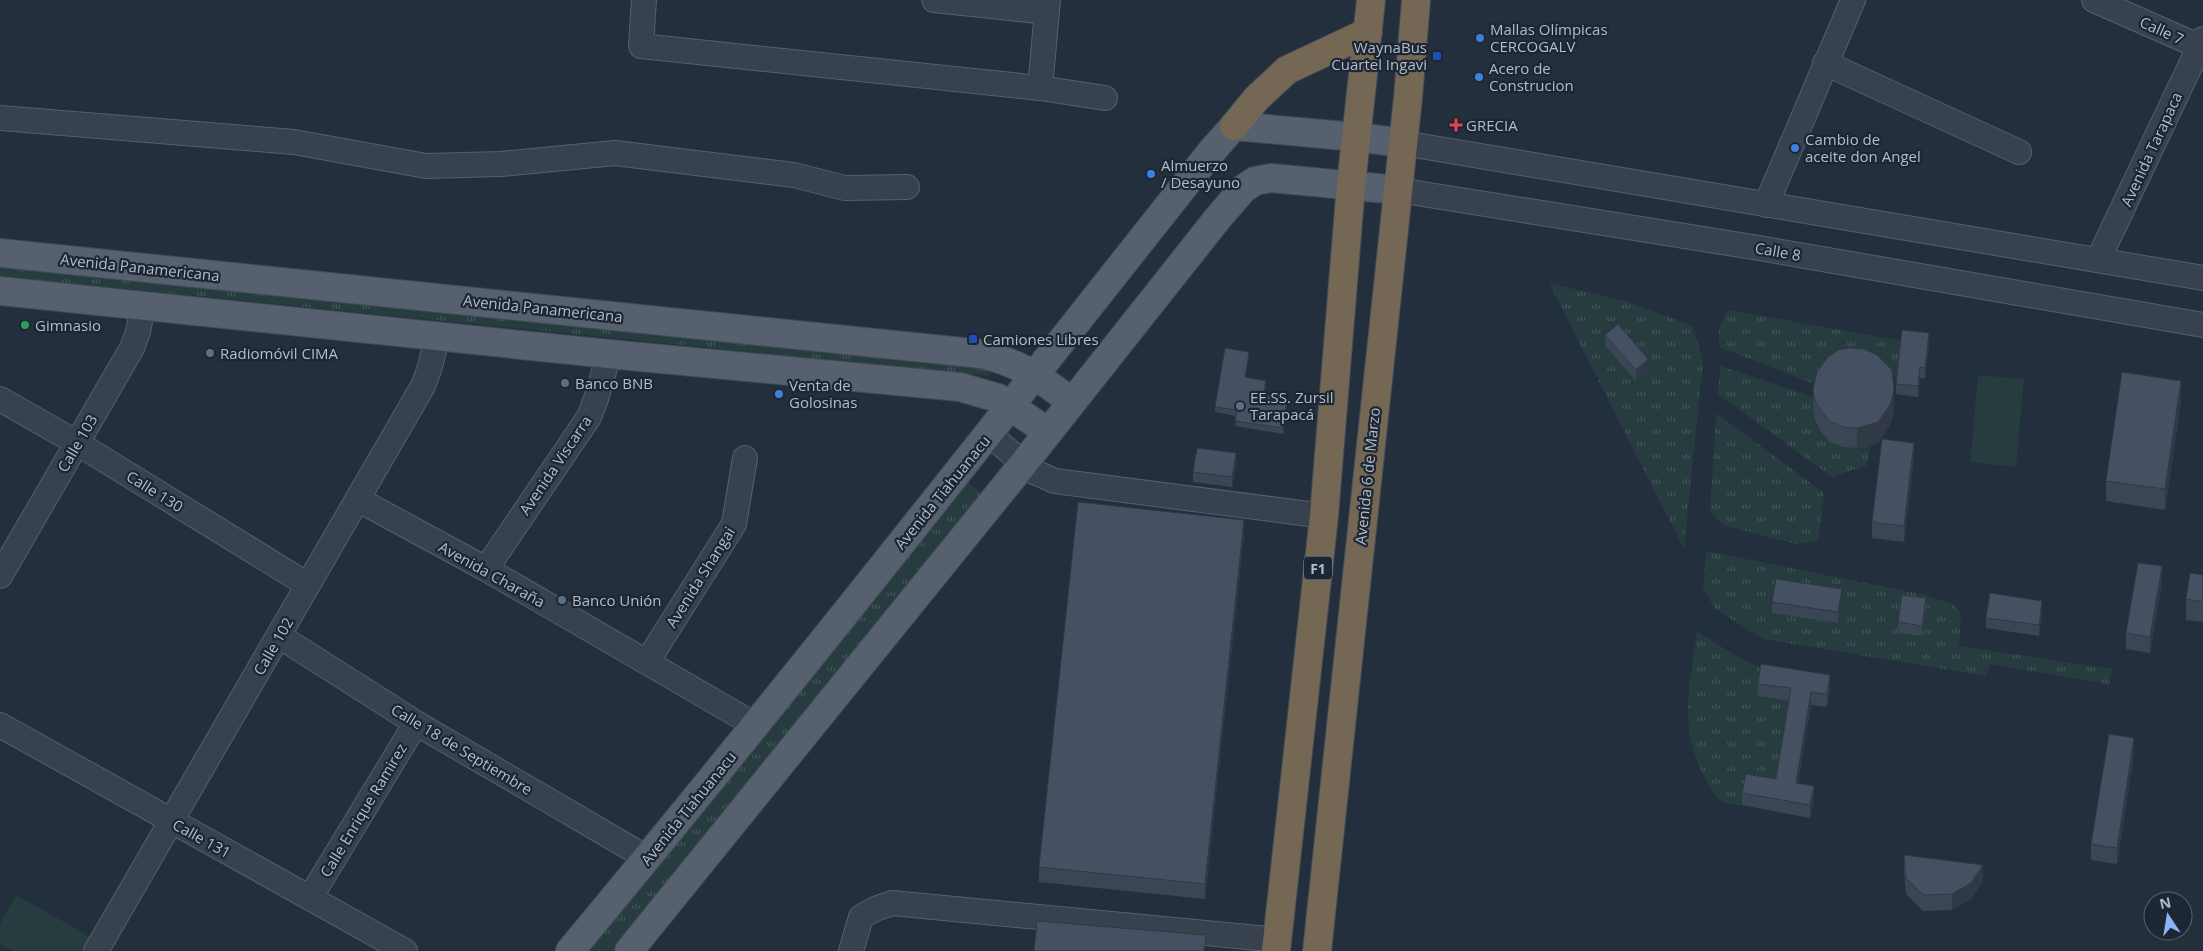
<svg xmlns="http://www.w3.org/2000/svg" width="2203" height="951" viewBox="0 0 2203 951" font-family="'Open Sans',sans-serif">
	<defs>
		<pattern id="grass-tufts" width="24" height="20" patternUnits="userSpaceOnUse" patternTransform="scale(1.25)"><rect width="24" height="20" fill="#263c3f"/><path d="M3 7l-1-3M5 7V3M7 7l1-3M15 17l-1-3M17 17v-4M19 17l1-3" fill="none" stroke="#435659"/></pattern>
	</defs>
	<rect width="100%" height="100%" fill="#242f3e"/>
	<path fill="url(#grass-tufts)" d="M0 264 990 363V376L0 276Z
		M1549 283 1625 301 1693 326 1703 361 1684 549Z
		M1729 310 1902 341 1899 372 1887 385 1820 386 1719 347V327Z
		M1720 366 1814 397C1815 404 1813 414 1815 421 1821 445 1851 450 1871 445L1867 465 1832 477 1718 394Z
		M1716 413 1824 493 1818 541 1796 544 1723 525 1710 511Z
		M965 480 983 494 614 951H585Z
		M1706 551 1925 595 1954 605 1961 614 1959 646 2112 669 2109 684 1990 664 1986 676 1763 639 1715 609 1703 588Z
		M1697 631 1733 654 1763 669 1758 696 1791 701 1776 792 1746 787 1742 805C1737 805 1728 805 1723 802 1715 798 1709 786 1705 778 1678 730 1690 683 1697 631Z"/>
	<path fill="#263c3f" d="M1978 375 2024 379 2016 467 1970 462Z
		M16 895 91 937 83 951H12L0 944V924Z"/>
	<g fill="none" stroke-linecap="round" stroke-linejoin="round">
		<g stroke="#565f6c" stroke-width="26">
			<path id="minor" d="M644 0 641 46 1040 88 1105 98
				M934 0 1047 12
				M2094 0 2203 48
				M1825 63 2019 152
				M1040 88 1048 0
				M0 118 294 142 426 166 501 164 615 153 794 175 845 188 907 187
				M1403 143 2203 278
				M1398 190 1753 247 2203 325
				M1766 205 1853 0
				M2098 260 2203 39
				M0 399 77 443 308 585
				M989 434 1032 471 1055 481 1324 516
				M359 500 486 569 755 725
				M486 569 589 417 596 399 609 354
				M0 576 132 348 138 332 143 305
				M279 636 416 723 647 858
				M647 662 734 524 745 458
				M0 725 405 951
				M310 898 416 723
				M96 951 423 386 429 370 438 335
				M851 951 861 917 875 909 892 903 1278 940"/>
		</g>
		<g stroke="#414a57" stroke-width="30">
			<path id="major" d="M0 253 982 354C1022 364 1040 378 1072 402
				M0 291 609 354 960 387 998 398 1048 432
				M570 951C788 689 999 420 1211 152L1234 126 1356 137 1403 143
				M629 951 1024 463 1218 218 1243 189 1255 181 1271 178 1398 190"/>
		</g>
		<g stroke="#434c59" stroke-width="30">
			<path id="highway" d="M1234 126 1256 99 1287 70 1368 32
				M1276 951 1324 516 1351 185 1371 0
				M1317 951 1408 98 1416 0"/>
		</g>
		<use href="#minor" stroke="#38414e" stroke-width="24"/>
		<use href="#major" stroke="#56606e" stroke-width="28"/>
		<use href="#highway" stroke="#746855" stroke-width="28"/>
	</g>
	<path fill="#3b4654" d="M1605 335 1648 370 1636 381 1605 346Z
		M1929 344 1925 378H1920L1918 397 1896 394V384Z
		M1249 357 1245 377 1266 386 1264 396 1287 405 1283 434 1235 426 1236 416 1215 412V407Z
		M1813 389 1894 412 1890 425 1878 443 1857 448 1843 447 1830 442 1821 432 1815 421 1813 409Z
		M2181 402 2165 510 2106 501V481Z
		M1914 459 1904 542 1872 538V522Z
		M1236 464 1232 487 1193 482V472Z
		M1244 535 1205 899 1039 882V867Z
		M2203 575V622L2186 620V599Z
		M2162 582 2150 653 2126 649V633Z
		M1842 600 1838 623 1772 613V602Z
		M1926 609 1922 636 1898 633V622Z
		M2042 612 2039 636 1986 628V618Z
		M1758 684 1830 688 1827 707 1811 705 1798 783 1814 799 1810 818 1742 805V793L1776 779 1789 701 1758 696Z
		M2134 754 2117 864 2091 860V844Z
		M1904 855 1983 881 1971 899 1952 910 1923 911 1906 894 1904 871Z"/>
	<path fill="#303945" d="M1929 333V344L1925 378V368Z
		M1249 352V357L1245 383V377Z
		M1648 359V370L1636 381V370Z
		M1920 367V378L1918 397V386Z
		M2181 381V402L2165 510V489Z
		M1894 391V412L1890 425 1878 443 1857 448V428Z
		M1287 399V405L1283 434V428Z
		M1914 443V459L1904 542V526Z
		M1236 453V464L1232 487V477Z
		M1244 520V535L1205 899V884Z
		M2162 566V582L2150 653V637Z
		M1842 589V600L1838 623V612Z
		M1926 598V609L1922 636V626Z
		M2042 601V612L2039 636V625Z
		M1830 675V688L1827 707V694Z
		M1811 692V705L1796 796V783Z
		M2134 738V754L2117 864V848Z
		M1814 786V799L1810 818V805Z
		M1983 865V881L1971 899 1952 910V894Z"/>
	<path fill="#455162" stroke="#303945" d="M1618 324 1648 359 1636 370 1605 335Z
		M1902 330 1929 333 1925 368 1920 367 1918 386 1896 384Z
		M1225 348 1249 352 1245 377 1266 381 1263 395 1287 399 1283 428 1235 421 1237 410 1215 407Z
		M1850 348 1864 349 1877 355 1892 370 1894 391 1890 405 1878 422 1857 428 1843 427 1830 421 1821 411 1815 401 1813 389 1817 372 1828 357 1838 350Z
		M2122 372 2181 381 2165 489 2106 481Z
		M1882 439 1914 443 1904 526 1872 522Z
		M1197 448 1236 453 1232 477 1193 472Z
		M1078 502 1244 520 1205 884 1039 867Z
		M2138 563 2162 566 2150 637 2126 633Z
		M2190 573 2203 575V602L2186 599Z
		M1776 579 1842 589 1838 612 1772 602Z
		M1990 593 2042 601 2039 625 1986 618Z
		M1902 595 1926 598 1922 626 1898 622Z
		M1761 664 1830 675 1827 694 1811 692 1796 783 1814 786 1810 805 1742 793 1746 774 1776 779 1791 688 1758 684Z
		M2109 734 2134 738 2117 848 2091 844Z
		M1904 855 1983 865 1971 883 1952 894 1923 895 1906 878Z
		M1037 921 1206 935 1204 951H1034Z"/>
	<g fill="#3f7fe0" stroke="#1d2633" stroke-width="2">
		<circle cx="1480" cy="38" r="5"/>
		<circle cx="1479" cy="77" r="5"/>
		<circle cx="1795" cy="148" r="5"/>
		<circle cx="1151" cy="174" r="5"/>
		<circle cx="779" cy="394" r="5"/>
	</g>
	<g fill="#1a4fb4" stroke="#1d2633" stroke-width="2">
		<rect x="1432" y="51" width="10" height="10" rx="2.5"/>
		<rect x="968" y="334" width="10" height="10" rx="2.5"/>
	</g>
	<path fill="#e0444e" stroke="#1d2633" stroke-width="2" d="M1453.5 117.5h5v5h5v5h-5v5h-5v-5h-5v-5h5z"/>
	<circle fill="#2e9e5b" stroke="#1d2633" stroke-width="2" cx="25" cy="325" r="5"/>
	<g fill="#5c6f8a" stroke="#1d2633" stroke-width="2">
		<circle cx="210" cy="353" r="5"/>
		<circle cx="565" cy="383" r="5"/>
		<circle cx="1240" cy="406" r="5"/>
		<circle cx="562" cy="600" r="5"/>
	</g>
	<g text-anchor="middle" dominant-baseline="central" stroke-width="4.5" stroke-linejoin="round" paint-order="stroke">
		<rect fill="#1d2633" stroke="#878f9c" stroke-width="1" x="1304" y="556.5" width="28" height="23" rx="4"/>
		<g font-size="14" font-weight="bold" fill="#b4bcc9">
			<text x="1318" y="568">F1</text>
		</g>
		<g font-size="15" fill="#b4bcc9" stroke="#1d2633" text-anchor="start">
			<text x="1490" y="29">Mallas Olímpicas<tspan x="1490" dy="17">CERCOGALV</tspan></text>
			<text x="1427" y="47" text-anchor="end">WaynaBus<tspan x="1427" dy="17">Cuartel Ingavi</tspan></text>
			<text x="1489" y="68">Acero de<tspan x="1489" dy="17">Construcion</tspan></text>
			<text x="1466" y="125">GRECIA</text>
			<text x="1805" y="139">Cambio de<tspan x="1805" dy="17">aceite don Angel</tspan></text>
			<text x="1161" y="165">Almuerzo<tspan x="1161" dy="17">/ Desayuno</tspan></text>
			<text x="35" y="325">Gimnasio</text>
			<text x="983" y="339">Camiones Libres</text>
			<text x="220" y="353">Radiomóvil CIMA</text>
			<text x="575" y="383">Banco BNB</text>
			<text x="789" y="385">Venta de<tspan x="789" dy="17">Golosinas</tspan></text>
			<text x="1250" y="397">EE.SS. Zursil<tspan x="1250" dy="17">Tarapacá</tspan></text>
			<text x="572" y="600">Banco Unión</text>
		</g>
		<g font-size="15" fill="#b4bcc9" stroke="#1d2633">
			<text transform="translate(2162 30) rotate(24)">Calle 7</text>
			<text transform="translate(2151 149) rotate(-65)">Avenida Tarapaca</text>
			<text transform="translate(1778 251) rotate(10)">Calle 8</text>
			<text transform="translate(140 267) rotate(6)">Avenida Panamericana</text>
			<text transform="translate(543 308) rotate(6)">Avenida Panamericana</text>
			<text transform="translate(77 443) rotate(-60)">Calle 103</text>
			<text transform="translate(555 465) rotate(-56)">Avenida Viscarra</text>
			<text transform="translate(1367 476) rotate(-84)">Avenida 6 de Marzo</text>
			<text transform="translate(155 491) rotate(32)">Calle 130</text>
			<text transform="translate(942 492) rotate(-51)">Avenida Tiahuanacu</text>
			<text transform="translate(492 574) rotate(29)">Avenida Charaña</text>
			<text transform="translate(700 577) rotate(-58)">Avenida Shangai</text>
			<text transform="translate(273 646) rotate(-60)">Calle 102</text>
			<text transform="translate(462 749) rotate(31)">Calle 18 de Septiembre</text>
			<text transform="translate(688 808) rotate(-51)">Avenida Tiahuanacu</text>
			<text transform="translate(363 810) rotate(-59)">Calle Enrique Ramirez</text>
			<text transform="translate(202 838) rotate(29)">Calle 131</text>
		</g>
	</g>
	<g transform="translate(2168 916) rotate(348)"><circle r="24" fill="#1d2633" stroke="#59626f"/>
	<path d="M0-4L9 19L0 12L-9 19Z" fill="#8ab4f8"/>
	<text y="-8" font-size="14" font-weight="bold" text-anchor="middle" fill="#b4bcc9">N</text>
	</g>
</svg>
